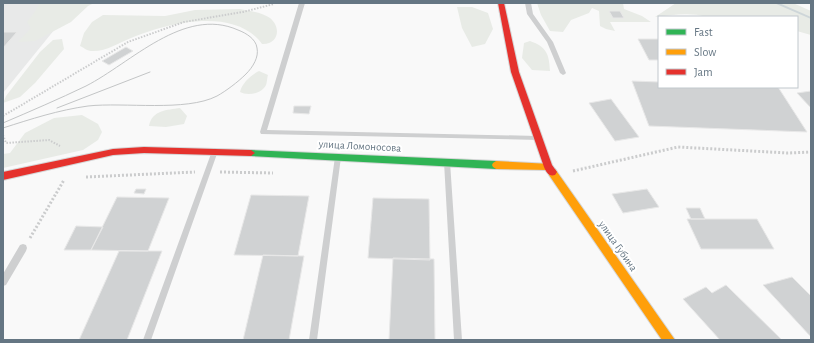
<svg xmlns="http://www.w3.org/2000/svg" width="814" height="343" viewBox="0 0 814 343" font-family="'Alegreya Sans',sans-serif">
	<rect width="100%" height="100%" fill="#f9f9f9"/>
	<path fill="#e8e9e9" d="M3 3H76L3 93Z"/>
	<path fill="#e8ebe6" d="M40 3H94L88 6 71 22 35 41 18 42 31 28 27 22 34 13Z
		M537 3H623L624 9 642 16 651 22H610L615 31 606 29 600 26 599 11 592 8 589 13 571 20 563 32 550 31 541 15Z
		M676 3H793L811 11V35L797 31V17H707C690 12 672 15 655 17Z
		M457 7H472L488 13 493 29 485 44 472 47 462 28Z
		M240 9C249 11 262 12 270 18 282 28 278 45 262 44 235 6 166 23 131 38 118 43 106 52 91 51 87 51 83 47 80 46L84 33 92 22 103 15 165 16 195 10Z
		M62 39 64 49 35 83 20 97 3 103 6 96 40 52 53 40Z
		M530 41C547 47 549 54 550 71L532 70 522 58 524 43Z
		M259 71 268 75C267 78 267 83 266 85 262 94 247 96 240 92 242 83 251 75 259 71Z
		M180 108 187 116 184 124 166 127 149 126C152 110 167 110 180 108Z
		M82 115 98 124 102 132 98 140 83 150 3 168V154L10 153 25 133 54 118Z"/>
	<g fill="none" stroke-linecap="round" stroke-linejoin="round">
		<path fill="#ced6d9" fill-rule="evenodd" d="M774 3H779L811 17V19Z"/>
	</g>
	<path fill="#d0d2d3" stroke="#e8e8e8" d="M609 11H620L624 18H613Z
		M3 32H17L3 48Z
		M638 39H659V60H649Z
		M126 47 133 51 109 65 102 61Z
		M632 81 659 82V87H778L807 132 649 126Z
		M811 91V108L797 93Z
		M611 99 639 137 615 141 589 103Z
		M294 106H311L309 114 293 113Z
		M136 189H146L144 194 134 193Z
		M647 189 659 207 623 213 612 194Z
		M251 195 309 196 298 256 234 255Z
		M117 197 169 198 148 251 91 250Z
		M373 198 429 199 430 260 368 258Z
		M686 208H700L705 219H691Z
		M687 219H757L774 249H701Z
		M76 226 103 227 91 250H64Z
		M119 251H162L127 340H79Z
		M263 255 304 256 289 340H243Z
		M393 258 434 259 435 340H389Z
		M792 277 811 296V337L763 285Z
		M726 285 782 340H720L683 299 706 287 712 293Z"/>
	<g fill="none" stroke-linecap="round" stroke-linejoin="round">
		<g stroke="#d5d6d7" stroke-width="2">
			<path id="fast" d="M251 150 496 161 499 163 500 165 499 167 496 169 251 156 247 153Z"/>
		</g>
		<g stroke="#d5d6d7" stroke-width="2">
			<path id="slow" d="M496 161 551 164 552 169H555L675 340H662L549 175 548 170 496 169 493 167 492 165 493 163Z"/>
		</g>
		<g stroke="#d5d6d7" stroke-width="2">
			<path id="jam" d="M498 3H504L519 72 552 165 557 172 555 175C549 177 546 172 544 167L511 72Z
				M144 147 251 150 255 153 251 156 144 153 113 155 3 180V172L113 149Z"/>
		</g>
		<path stroke="#cbcccd" stroke-width="2" stroke-dasharray="1.5 1.5" stroke-linecap="butt" d="M3 116 128 42 184 22 243 12 274 4
			M3 135 6 143 49 140 60 146"/>
		<path stroke="#cbcccd" stroke-width="3" stroke-dasharray="2 2" stroke-linecap="butt" d="M573 171 678 147 788 153 811 152
			M220 172 273 173
			M86 177 195 172
			M30 238 64 180"/>
		<path fill="#cecfd0" fill-rule="evenodd" d="M299 3H305L267 130 537 136H539L540 138 539 140 261 134 260 132Z
			M525 3H531L533 14 553 42 566 73 565 74 563 75 560 73 547 42 527 14Z
			M215 148 218 151 151 340H143L212 151Z
			M338 154 341 157 317 340H309L335 157Z
			M447 159 449 160 450 162 462 340H454L444 162 445 160Z
			M23 244 26 245 27 248 26 251 6 285 3 286V274L20 245Z"/>
		<use href="#fast" fill="#30b455" fill-rule="evenodd"/>
		<use href="#slow" fill="#ff9f0a" fill-rule="evenodd"/>
		<use href="#jam" fill="#e5322d" fill-rule="evenodd"/>
		<path stroke="#c3c5c6" stroke-width="1" d="M57 108 150 72
			M3 123C31 111 59 99 86 86 131 63 184 6 238 30 246 33 256 39 257 48 259 57 253 67 246 74 238 82 226 91 217 96 186 112 124 102 88 106 59 110 31 119 3 128"/>
	</g>
	<g text-anchor="middle" dominant-baseline="central" stroke-width="4" stroke-linejoin="round" paint-order="stroke">
		<g font-size="11" fill="#657683" stroke="#fff">
			<text transform="translate(360 146) rotate(3)">улица Ломоносова</text>
			<text transform="translate(618 246) rotate(55)">улица Губина</text>
		</g>
	</g>
	<rect width="814" height="343" fill="none" stroke="#657683" stroke-width="8"/>
	<rect x="658" y="16" width="140" height="72" fill="#ffffff" stroke="#c1c8cd"/>
	<rect x="666" y="29" width="20" height="6" fill="#30b455" stroke="#c1c8cd"/>
	<text x="694" y="36" font-size="12" fill="#657683">Fast</text>
	<rect x="666" y="49" width="20" height="6" fill="#ff9f0a" stroke="#c1c8cd"/>
	<text x="694" y="56" font-size="12" fill="#657683">Slow</text>
	<rect x="666" y="69" width="20" height="6" fill="#e5322d" stroke="#c1c8cd"/>
	<text x="694" y="76" font-size="12" fill="#657683">Jam</text>
</svg>
